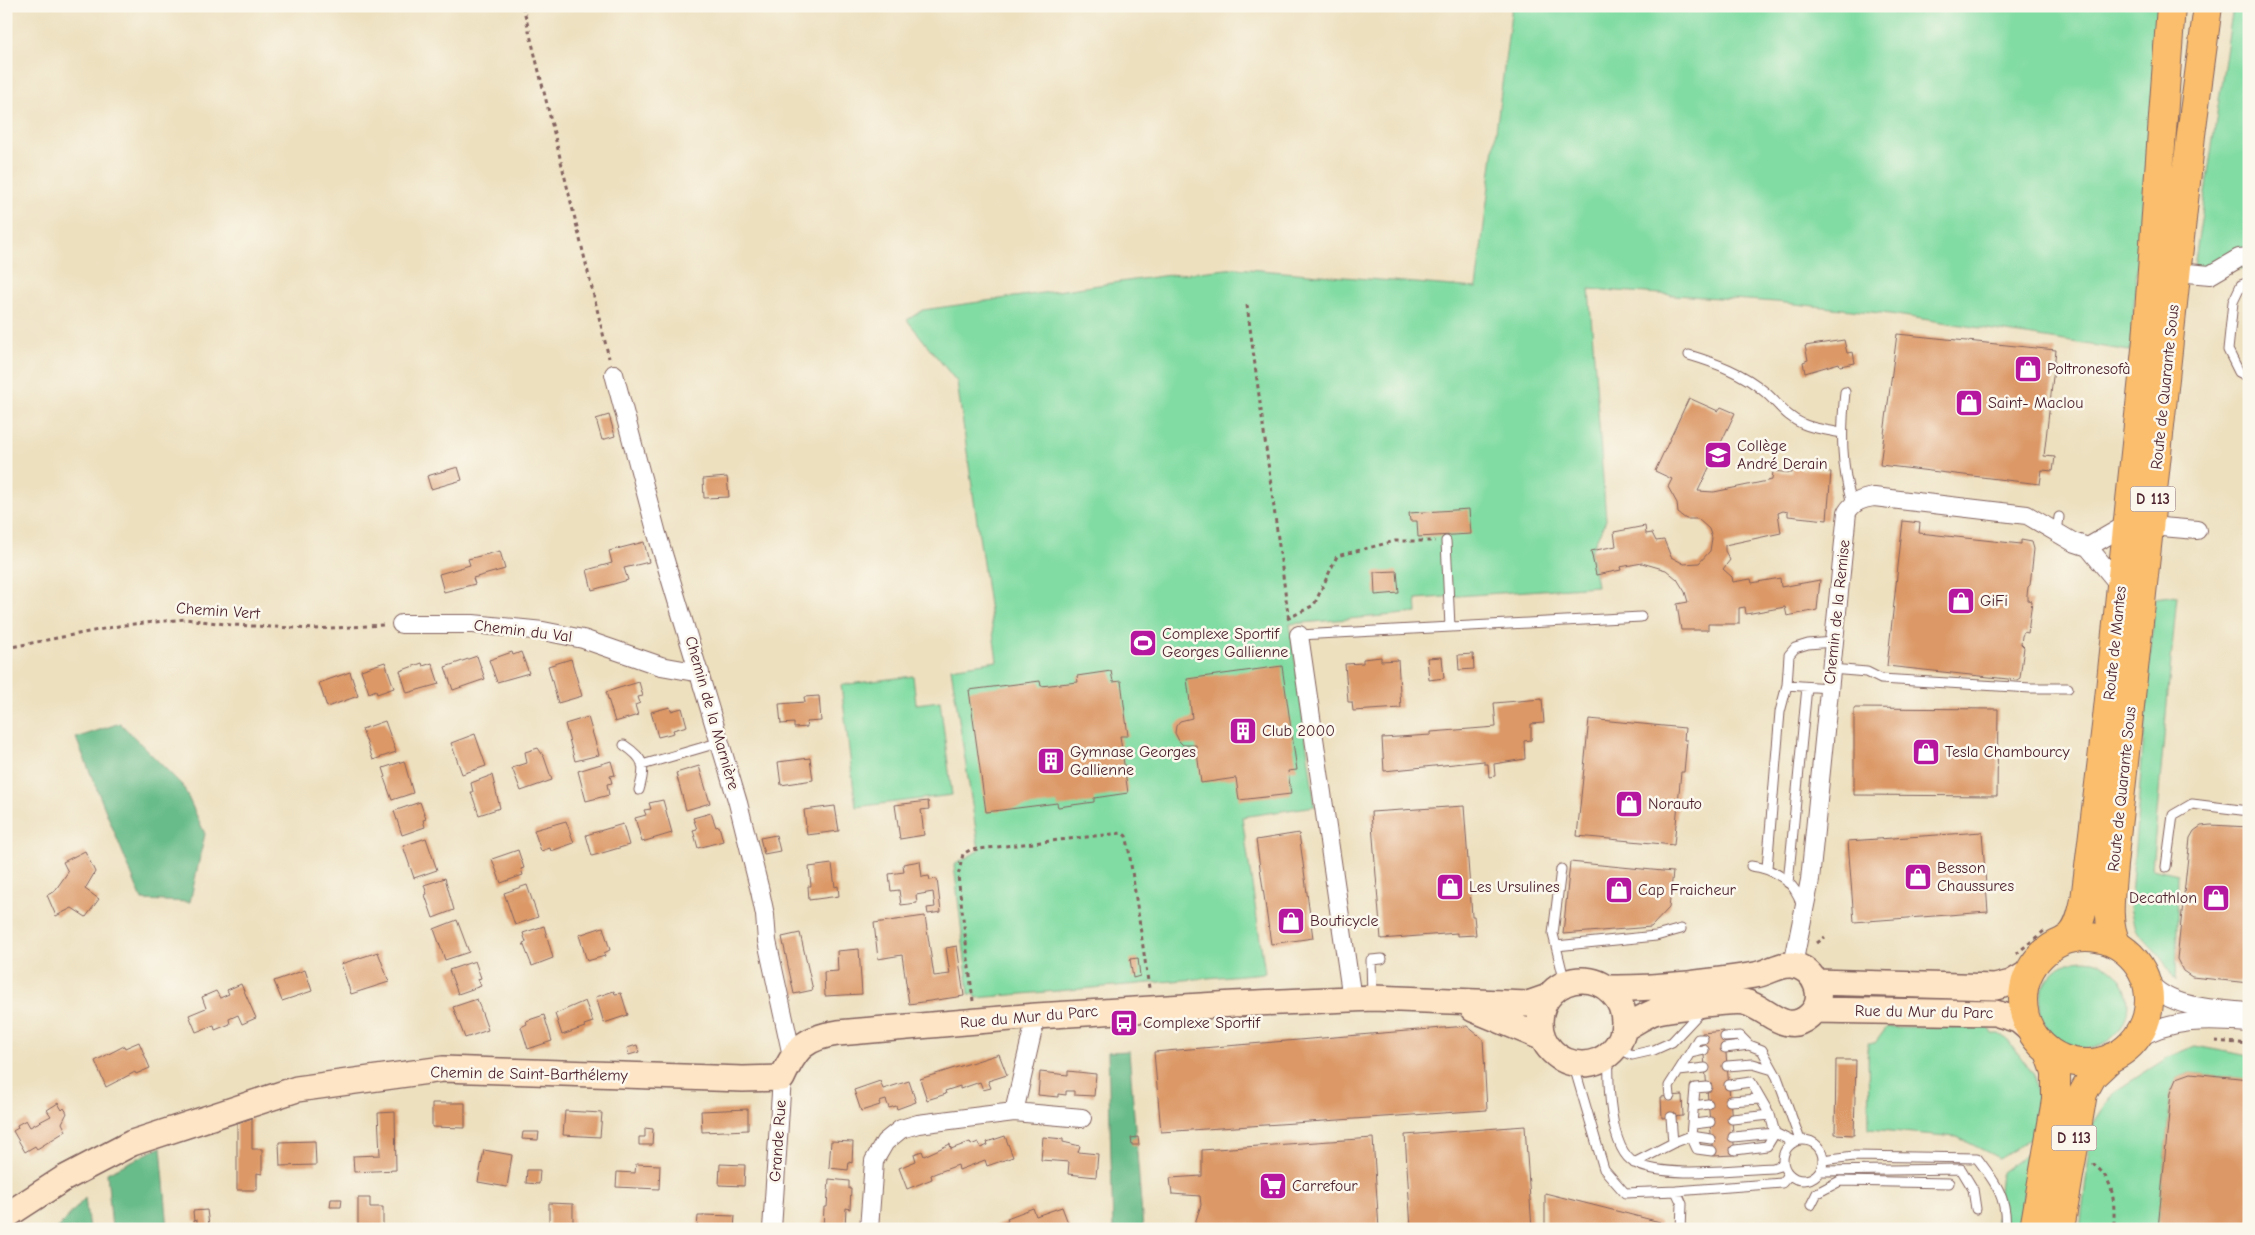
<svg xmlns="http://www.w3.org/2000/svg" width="2255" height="1235" viewBox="0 0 2255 1235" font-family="'Comic Neue',sans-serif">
	<rect width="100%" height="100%" fill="#fbf7ec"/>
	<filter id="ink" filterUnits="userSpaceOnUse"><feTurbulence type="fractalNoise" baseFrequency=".02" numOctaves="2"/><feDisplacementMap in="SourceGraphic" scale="10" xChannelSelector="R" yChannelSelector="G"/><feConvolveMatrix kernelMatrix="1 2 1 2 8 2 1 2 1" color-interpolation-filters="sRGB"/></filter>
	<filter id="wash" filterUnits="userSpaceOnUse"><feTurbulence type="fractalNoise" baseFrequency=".0096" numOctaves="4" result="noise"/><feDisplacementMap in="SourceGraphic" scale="20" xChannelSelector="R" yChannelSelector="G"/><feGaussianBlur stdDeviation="1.12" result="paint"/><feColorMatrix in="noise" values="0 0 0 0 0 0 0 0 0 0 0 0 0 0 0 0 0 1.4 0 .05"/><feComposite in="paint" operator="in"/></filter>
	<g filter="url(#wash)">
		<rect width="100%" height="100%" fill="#ede0bf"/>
		<path fill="#81dca3" stroke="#667e67" d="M1512 6H2160L2130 351 1890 314 1776 302 1589 289 1606 520 1591 551 1597 586 1416 599 1417 613 1290 624 1315 806 1242 817 1265 973 976 998 975 994H969L954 865 979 850 951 668 997 661 957 382 907 320 923 310 1162 276 1236 268 1476 288Z
			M2233 6H2249V269L2194 267Z
			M2177 595 2152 868 2178 874 2176 981 2160 956 2135 929 2130 908 2155 598Z
			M913 676 916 704 940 701 952 795 856 807 841 685Z
			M2040 1004a44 44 0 1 1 88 0a44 44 0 1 1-88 0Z
			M1887 1027H1988L1992 1034H1999L2008 1040 2034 1075 2037 1100 2033 1137 1999 1158 1957 1137 1869 1129 1868 1043H1875Z
			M2195 1046 2249 1056V1079L2191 1073 2177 1078 2171 1092 2158 1229H2080L2093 1124 2114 1092 2170 1056Z
			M2028 1153 2020 1229H1995L2001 1172Z"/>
		<path fill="#68bc89" stroke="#596e5a" d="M120 723 183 786 205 834 190 902 142 900 76 738Z
			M1129 1051 1143 1229H1113L1108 1052Z
			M161 1147 168 1229H112L107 1173Z
			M85 1198 89 1229H57Z"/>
		<g id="blocks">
			<path fill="#dc9866" d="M1897 334 2056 350 2044 456 2055 457 2053 471 2042 470 2040 484 1880 465Z
				M1844 340 1847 353 1853 352 1855 363 1840 366 1839 363 1805 373 1803 362 1808 360 1805 346Z
				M1689 398 1718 411 1721 407 1735 413 1698 491 1714 492 1772 480 1773 471 1792 473 1793 468 1831 472 1827 520 1788 516V512L1783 511 1778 513 1781 533 1725 545V551L1730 560 1723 569 1732 577 1733 582 1751 579 1752 583 1780 578 1781 587 1820 580 1817 610 1787 616 1785 607 1746 614 1745 607 1739 608V624H1708V630H1681L1677 604 1688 602 1685 592 1677 579 1666 570 1642 563 1620 567 1621 570 1596 575 1591 551 1616 546 1614 532 1645 526 1646 534 1652 533 1656 541 1664 540 1671 557 1684 564 1699 563 1710 551 1712 538 1709 529 1698 519H1686L1678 513 1677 503 1668 487 1672 479 1655 471Z
				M609 415 615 436 602 440 596 419Z
				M458 467 462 480 431 489 427 476Z
				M727 477 729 497 704 498 703 479Z
				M1469 509 1471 534 1418 537 1417 521H1410L1409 513Z
				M1903 521 1920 523 1919 533 2021 544V540L2032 542 2034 549 2030 585 2028 587 2027 595V600L2032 601 2028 633 2024 632 2022 636 2021 644 2024 647 2020 678 2017 680 1887 666Z
				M644 542 649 562 624 568 628 580 592 590 587 570 612 563 609 551Z
				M500 551 505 569 473 578 475 584 444 592 439 574 470 565 468 559Z
				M1397 571 1399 593 1375 595 1374 572Z
				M512 652 513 655 521 652 529 673 497 682 489 660Z
				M1473 654 1474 669 1459 670 1458 655Z
				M477 656 485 679 453 690 445 667Z
				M1381 657V661L1398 660 1401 708 1353 711 1352 702H1348L1345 664 1363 663V659Z
				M1442 657 1444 678 1429 680 1427 658Z
				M571 659 582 696 558 703 548 666Z
				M385 662 394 688 377 694 376 690 369 693 361 670Z
				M422 663 423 666 432 663 439 684 407 693 400 671Z
				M1282 666 1297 770 1288 771 1291 794 1239 800 1236 778 1201 783 1196 745H1183L1179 741 1175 733 1176 726 1180 721 1192 718 1187 679Z
				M1111 671 1113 682 1121 681 1128 736H1120L1128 793 1094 798V802L1058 807 1057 803 986 812 969 690 1040 681 1041 686 1078 682 1077 676Z
				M350 672 358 696 327 707 319 683Z
				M639 682 643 696 638 697 640 703 635 705 638 715 615 722 606 692Z
				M819 696 821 721 806 722 807 727 794 728V723L781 724 779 704 805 702 804 697Z
				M1542 699 1544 723 1531 724V740L1524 741 1525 759 1494 764 1495 776 1489 777 1488 764H1484V761L1384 771 1382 738 1431 735V732L1496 727 1494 703Z
				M670 707 671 711 682 708 687 726 673 730 674 733 658 737 651 712Z
				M1854 708 1998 709 1997 796 1854 795Z
				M588 717 599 755 575 761 565 724Z
				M1589 719 1685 728 1684 740H1687L1684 772H1681L1674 845 1577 836Z
				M385 721 396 752 373 760 362 729Z
				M475 734 486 766 462 774 451 743Z
				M538 748 544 757 552 780 521 791 512 768 527 763 525 752Z
				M810 758 813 780 781 785 778 762Z
				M404 761 413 793 392 800 384 778 386 777 383 768Z
				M611 761 615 775 610 776 612 783 607 784 609 795 586 801 578 771Z
				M699 766 710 803 686 810 676 773Z
				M492 775 500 808 479 815 471 792H473L471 783Z
				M663 800 672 833 642 842 635 818 646 815 644 810 651 809 649 803Z
				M928 801 929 809 921 810 924 835 900 839 895 805Z
				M420 802 426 819 423 820 425 827 402 835 394 811Z
				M835 806 839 831 807 835 804 810Z
				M1464 806 1472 916H1474L1476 935 1457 936V933L1381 939 1371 812Z
				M711 813 716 827 719 826 723 841 698 848 693 830 697 829 693 818Z
				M566 821 574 843 551 851 550 848 541 851 534 830Z
				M623 824 629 845 592 856 586 835Z
				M2211 825 2249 827V983L2192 977 2183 971 2177 959 2190 838 2194 831 2201 826Z
				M1982 832 1988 912 1854 922 1848 841Z
				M1299 833 1313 938 1271 944 1256 840Z
				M776 835 780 851 764 854 760 838Z
				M426 838 437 870 414 878 403 846Z
				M518 850 524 868 521 869 523 875 501 883 492 859Z
				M85 851 95 872 85 889 99 899 86 917 72 908 56 916 47 895 54 892 68 872 63 862Z
				M920 861 922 877 929 876 930 880 937 879 941 912 928 914 927 908 935 907 933 892 916 895 917 903 901 905 899 890 891 891 889 874 904 872 903 864Z
				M1570 862 1673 872 1669 908 1651 927 1563 934Z
				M832 864 835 887 838 886 839 896 809 900 808 886H811L809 867Z
				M445 878 454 910 433 918 425 895 427 894 424 885Z
				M527 885 538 917 515 925 504 893Z
				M925 916 934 976 950 974 946 948 957 946 964 996 909 1004 902 955 878 959 874 923Z
				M457 920 469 952 445 960 434 929Z
				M544 926 553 958 532 966 523 943 526 942 523 933Z
				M603 927 610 950 604 953 605 956 587 961 579 935Z
				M800 933 813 990 794 994 782 937Z
				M859 949 862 994 825 996 824 972 838 971 837 951Z
				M378 952 389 982 351 994 341 964Z
				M1138 958 1140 976 1133 978 1130 959Z
				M475 961 481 978 478 979 481 986 458 994 449 970Z
				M305 970 312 991 282 1001 274 981Z
				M241 984 256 1018 242 1024 238 1015 229 1019 230 1024 215 1030 214 1025 196 1032 189 1015 206 1008 202 997 216 991 220 998 229 994 227 990Z
				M614 991 615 994 621 993 628 1015 604 1023 596 997Z
				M477 999 488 1030 465 1038 453 1007Z
				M585 1001 593 1022 584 1025 585 1027 562 1035 555 1014Z
				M544 1015 552 1041 528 1049 521 1027 527 1024 526 1021Z
				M1467 1026 1483 1039 1487 1110 1161 1132 1154 1052Z
				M1724 1031 1735 1155 1713 1156 1702 1033Z
				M139 1042 150 1068 136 1074 135 1072 106 1087 95 1061 124 1046 125 1048Z
				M637 1045 639 1052 629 1055 627 1048Z
				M999 1054 1007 1075 988 1081 991 1088 983 1090 980 1082 960 1089V1086L945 1091 946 1094 927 1100 920 1079Z
				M1836 1060H1856L1854 1135 1835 1134Z
				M1068 1071 1096 1074 1094 1096 1074 1095V1091H1066V1095L1058 1094V1097L1038 1095 1040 1072 1068 1075Z
				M2191 1073 2249 1079V1229H2158L2171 1092 2177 1078Z
				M880 1081 883 1089 909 1081 916 1102 897 1109 896 1106 889 1108 886 1100 879 1102 880 1105 861 1111 854 1090Z
				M1682 1095 1683 1116 1662 1118 1661 1097Z
				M58 1103 62 1110 64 1108 67 1113 62 1123 66 1131 37 1149 35 1146 25 1152 13 1131 18 1128 17 1125 26 1120 30 1127 51 1116 47 1110Z
				M432 1103H465V1128L432 1127Z
				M748 1109V1130L702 1132 701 1111Z
				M565 1111 602 1113 600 1137 563 1135Z
				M395 1112 396 1170 354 1172 353 1156 380 1155 378 1113Z
				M252 1118V1149H262V1174L257 1173V1190H237V1123Z
				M1525 1126 1532 1229H1411L1405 1135Z
				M645 1128 653 1129 652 1145H639V1137H645Z
				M523 1132H539L538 1140 522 1139Z
				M1005 1136 1013 1157 987 1166 985 1160 959 1170 958 1165 931 1175 932 1179 907 1189 899 1168 916 1161 914 1154 922 1151 924 1156 950 1144 951 1149 970 1142 971 1145 978 1142 981 1148 988 1145 987 1142Z
				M1043 1137 1063 1139V1142L1080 1146 1078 1152 1098 1154 1096 1177 1068 1174 1069 1162 1041 1160Z
				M1138 1137 1139 1145H1132L1131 1138Z
				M1373 1138 1379 1229H1193L1201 1205 1200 1196 1172 1194 1170 1178 1202 1176V1150Z
				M315 1141 316 1165 280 1166 279 1142Z
				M831 1141 853 1142 852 1163 849 1162 848 1170 829 1168Z
				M484 1150 512 1155 507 1187 478 1182Z
				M636 1164 660 1165 659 1189 616 1187 617 1172 635 1173Z
				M720 1164 745 1165 744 1186 719 1185Z
				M527 1170H540L539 1184 526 1183Z
				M829 1179 849 1181V1189H851L850 1209 846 1208 845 1228 842 1229H823L824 1207H827Z
				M1545 1193 1660 1222V1229H1545Z
				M358 1198H370V1207H383V1229H358Z
				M331 1199H342L341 1207H330Z
				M549 1203 573 1204V1229H549Z
				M1062 1207 1070 1228 1067 1229H989L1008 1221 1007 1218 1033 1208 1036 1216Z
				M207 1210 209 1225 197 1226V1220L194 1221 193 1211Z
				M704 1215 735 1216 734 1229H697L698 1216H704Z"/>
		</g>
	</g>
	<g filter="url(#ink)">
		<use href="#blocks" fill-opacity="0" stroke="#83635f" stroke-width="1"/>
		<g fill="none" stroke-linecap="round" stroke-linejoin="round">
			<g stroke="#83635f" stroke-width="11">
				<path id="lane" d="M2249 282 2241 285 2233 302 2228 350 2239 372 2249 377
					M1689 355C1716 363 1743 373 1765 392 1778 403 1786 417 1803 424 1814 429 1829 430 1841 433
					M1845 392C1841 432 1841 465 1852 504
					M2057 532 2059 517
					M1446 541 1450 627
					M1299 635 1641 617
					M1831 669 1867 672 1881 679 2031 688H2068
					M1787 685 1829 688
					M624 745C645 759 646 766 639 790
					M642 765 721 742
					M1751 866C1772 868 1797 882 1801 905
					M2166 867 2173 815 2192 804 2249 811
					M1767 868 1780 712 1787 685 1789 655 1795 648 1808 644 1833 642
					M1561 869 1553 934 1565 983
					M1788 883 1807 687
					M1556 946 1656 936 1681 929
					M1372 995 1371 960 1382 959
					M1725 1037 1740 1036 1749 1045
					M1616 1047 1632 1055 1654 1050 1672 1042 1703 1009
					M1725 1048 1749 1045 1762 1050 1777 1077 1800 1140
					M1690 1053 1698 1039H1703
					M1609 1055C1608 1080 1609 1150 1635 1163 1666 1179 1737 1169 1773 1168L1783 1165
					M1573 1063 1604 1169 1625 1193 1676 1191 1782 1183 1789 1175
					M1727 1066 1753 1064 1773 1070
					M1679 1071 1705 1068
					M1729 1085 1751 1082 1770 1115
					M1670 1096 1669 1086 1690 1053 1704 1050
					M1730 1101 1760 1099
					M1694 1106 1708 1104
					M1732 1119 1770 1115 1775 1133 1793 1142
					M1694 1124 1710 1122
					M1691 1136 1697 1149 1712 1151
					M1691 1136 1711 1139
					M1733 1137 1775 1133
					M1783 1160a20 20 0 1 1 40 0a20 20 0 1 1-40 0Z
					M1673 1143 1691 1136 1695 1088 1707 1087
					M1735 1150 1767 1146 1775 1133
					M1823 1160 1854 1156 1977 1158C1995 1182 2008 1198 2005 1229
					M1634 1163 1673 1143 1671 1117
					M1821 1171 1961 1169 1973 1189 1976 1209
					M1676 1191 1682 1204 1681 1229
					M1811 1205 1817 1193 1840 1181 1949 1183"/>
			</g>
			<g stroke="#83635f" stroke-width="20">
				<path id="street" d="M2177 272 2210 275 2239 258 2249 257
					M614 374 657 534 738 803 760 891 765 915 767 941 792 1056
					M2150 526 2197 530
					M2088 547 2126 525
					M401 624H473L543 631 583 639 661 666 700 673
					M1299 635 1352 999
					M1793 965 1810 880 1847 512C1854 501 1862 499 1874 497L2027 515 2073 542 2088 547 2121 587
					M2144 976C2165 1009 2211 1008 2246 1012
					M2135 1040C2171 1018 2208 1020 2249 1023
					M1014 1112 1036 1016
					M772 1229 782 1078
					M869 1229 874 1161 885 1142 901 1129 918 1124 1014 1112 1082 1118"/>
			</g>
			<g stroke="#83635f" stroke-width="28">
				<path id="secondary" d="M1540 1022a42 42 0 1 1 84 0a42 42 0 1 1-84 0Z
					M1816 982 1995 987 2011 983 2028 973
					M1608 988C1657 989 1707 982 1755 975 1768 973 1779 964 1791 965 1816 967 1828 1000 1809 1016 1785 1037 1767 1007 1744 1002 1732 1000 1667 1008 1654 1012 1644 1016 1634 1023 1624 1028
					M1473 1009 1543 1038
					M1814 1010 1995 1013 2018 1020 2030 1030
					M6 1216 63 1179 132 1143 297 1089 443 1069 743 1079 782 1078C796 1048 804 1038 838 1033L1036 1016 1234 1004 1373 998 1528 1004 1548 997"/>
			</g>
			<g stroke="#83635f" stroke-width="30">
				<path id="primary" d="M2023 1000a63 63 0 1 1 126 0a63 63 0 1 1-126 0Z
					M2065 940C2079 933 2082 913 2085 900L2107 718 2147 340 2171 6
					M2117 945C2105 921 2111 892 2113 865L2191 135 2208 6
					M2034 1229 2056 1100V1072L2049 1052
					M2060 1229 2083 1093 2093 1075 2112 1057"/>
			</g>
			<path stroke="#83635f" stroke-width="3" stroke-dasharray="4 4" stroke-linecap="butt" d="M523 6 609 358
				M1247 305 1289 621
				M1287 619 1314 605 1337 556 1395 541H1435
				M6 648 124 625 186 619 232 625 315 629 385 625
				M1817 943 1825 937
				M2140 946 2149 959
				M2016 954 2044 931
				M973 1001 958 876 963 854 970 850 1122 833 1126 836 1128 844 1149 988
				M2215 1041 2249 1044
				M2094 1163V1165C2116 1181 2114 1204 2114 1229"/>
			<use href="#lane" stroke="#fff" stroke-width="9"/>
			<use href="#street" stroke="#fff" stroke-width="18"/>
			<use href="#secondary" stroke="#fde5c5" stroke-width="25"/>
			<use href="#primary" stroke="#fabe6d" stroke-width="28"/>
		</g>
	</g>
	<defs>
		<g id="shop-square" transform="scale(1.4375)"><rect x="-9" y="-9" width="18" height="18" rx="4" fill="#b5179e" stroke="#fbf7ec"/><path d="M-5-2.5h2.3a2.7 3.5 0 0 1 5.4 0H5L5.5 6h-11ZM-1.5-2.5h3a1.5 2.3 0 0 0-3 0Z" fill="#fff"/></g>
		<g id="school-square" transform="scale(1.4375)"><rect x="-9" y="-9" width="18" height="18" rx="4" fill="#b5179e" stroke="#fbf7ec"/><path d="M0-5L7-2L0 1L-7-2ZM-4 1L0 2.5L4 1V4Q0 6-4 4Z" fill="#fff"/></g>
		<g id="stadium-square" transform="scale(1.4375)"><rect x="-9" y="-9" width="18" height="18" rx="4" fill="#b5179e" stroke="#fbf7ec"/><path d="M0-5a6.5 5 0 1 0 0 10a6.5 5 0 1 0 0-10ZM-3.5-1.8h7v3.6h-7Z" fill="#fff"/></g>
		<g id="building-square" transform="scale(1.4375)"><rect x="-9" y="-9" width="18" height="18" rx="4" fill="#b5179e" stroke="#fbf7ec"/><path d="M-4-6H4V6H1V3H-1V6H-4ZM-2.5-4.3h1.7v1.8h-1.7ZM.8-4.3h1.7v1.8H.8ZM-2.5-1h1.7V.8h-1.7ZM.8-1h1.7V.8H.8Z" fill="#fff"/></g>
		<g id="bus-square" transform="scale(1.4375)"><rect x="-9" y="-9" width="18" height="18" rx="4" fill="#b5179e" stroke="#fbf7ec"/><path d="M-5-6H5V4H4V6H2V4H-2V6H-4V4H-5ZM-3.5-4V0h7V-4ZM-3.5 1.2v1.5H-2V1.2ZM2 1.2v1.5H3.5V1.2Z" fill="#fff"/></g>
		<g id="supermarket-square" transform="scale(1.4375)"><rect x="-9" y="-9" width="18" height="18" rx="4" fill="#b5179e" stroke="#fbf7ec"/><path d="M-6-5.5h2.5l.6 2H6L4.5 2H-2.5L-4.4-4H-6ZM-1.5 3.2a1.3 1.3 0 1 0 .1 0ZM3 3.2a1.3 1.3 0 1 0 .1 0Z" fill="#fff"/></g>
	</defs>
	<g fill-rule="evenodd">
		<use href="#shop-square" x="2028" y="369"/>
		<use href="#shop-square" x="1969" y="403"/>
		<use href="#school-square" x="1718" y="455"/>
		<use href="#shop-square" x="1961" y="601"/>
		<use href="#stadium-square" x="1143" y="643"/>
		<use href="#building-square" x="1243" y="731"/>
		<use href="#shop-square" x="1926" y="752"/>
		<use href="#building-square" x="1051" y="761"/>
		<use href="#shop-square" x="1629" y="804"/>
		<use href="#shop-square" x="1918" y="877"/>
		<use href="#shop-square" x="1450" y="887"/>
		<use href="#shop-square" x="1619" y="890"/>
		<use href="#shop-square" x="2216" y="898"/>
		<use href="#shop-square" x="1291" y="921"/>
		<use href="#bus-square" x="1124" y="1023"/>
		<use href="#supermarket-square" x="1273" y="1186"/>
	</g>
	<g text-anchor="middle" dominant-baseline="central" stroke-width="5" stroke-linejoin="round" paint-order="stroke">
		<g fill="#fbf7ec" stroke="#7f6065" stroke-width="1">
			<rect x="2130.5" y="486.5" width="45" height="25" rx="4"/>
			<rect x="2051.5" y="1125.5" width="45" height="25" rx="4"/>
		</g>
		<g font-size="15" font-weight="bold" fill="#4a1f2b">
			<text x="2153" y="499">D 113</text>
			<text x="2074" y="1138">D 113</text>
		</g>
		<g font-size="16" fill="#4a1f2b" stroke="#fbf7ec" text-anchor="start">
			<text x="2047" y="369">Poltronesofà</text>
			<text x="1988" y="403">Saint- Maclou</text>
			<text x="1737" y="446">Collège<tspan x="1737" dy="18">André Derain</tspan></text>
			<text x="1980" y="601">GiFi</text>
			<text x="1162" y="634">Complexe Sportif<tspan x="1162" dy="18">Georges Gallienne</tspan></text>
			<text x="1262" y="731">Club 2000</text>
			<text x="1070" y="752">Gymnase Georges<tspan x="1070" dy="18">Gallienne</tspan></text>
			<text x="1945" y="752">Tesla Chambourcy</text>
			<text x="1648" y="804">Norauto</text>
			<text x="1937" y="868">Besson<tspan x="1937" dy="18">Chaussures</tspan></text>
			<text x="1469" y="887">Les Ursulines</text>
			<text x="1638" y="890">Cap Fraicheur</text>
			<text x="2197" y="898" text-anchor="end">Decathlon</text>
			<text x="1310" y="921">Bouticycle</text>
			<text x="1143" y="1023">Complexe Sportif</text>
			<text x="1292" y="1186">Carrefour</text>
		</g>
		<g font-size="16" fill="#4a1f2b" stroke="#fbf7ec">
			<text transform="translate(2165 387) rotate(-84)">Route de Quarante Sous</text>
			<text transform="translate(218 611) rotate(4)">Chemin Vert</text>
			<text transform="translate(1837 612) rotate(-84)">Chemin de la Remise</text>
			<text transform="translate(523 631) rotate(7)">Chemin du Val</text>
			<text transform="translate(2115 643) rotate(-84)">Route de Mantes</text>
			<text transform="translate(712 713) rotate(74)">Chemin de la Marnière</text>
			<text transform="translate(2122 789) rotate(-84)">Route de Quarante Sous</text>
			<text transform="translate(1924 1012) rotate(1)">Rue du Mur du Parc</text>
			<text transform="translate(1029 1017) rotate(-5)">Rue du Mur du Parc</text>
			<text transform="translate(529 1074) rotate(1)">Chemin de Saint-Barthélemy</text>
			<text transform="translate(778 1141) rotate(-86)">Grande Rue</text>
		</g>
	</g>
	<rect width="2255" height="1235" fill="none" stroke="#fbf7ec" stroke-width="25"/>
</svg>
